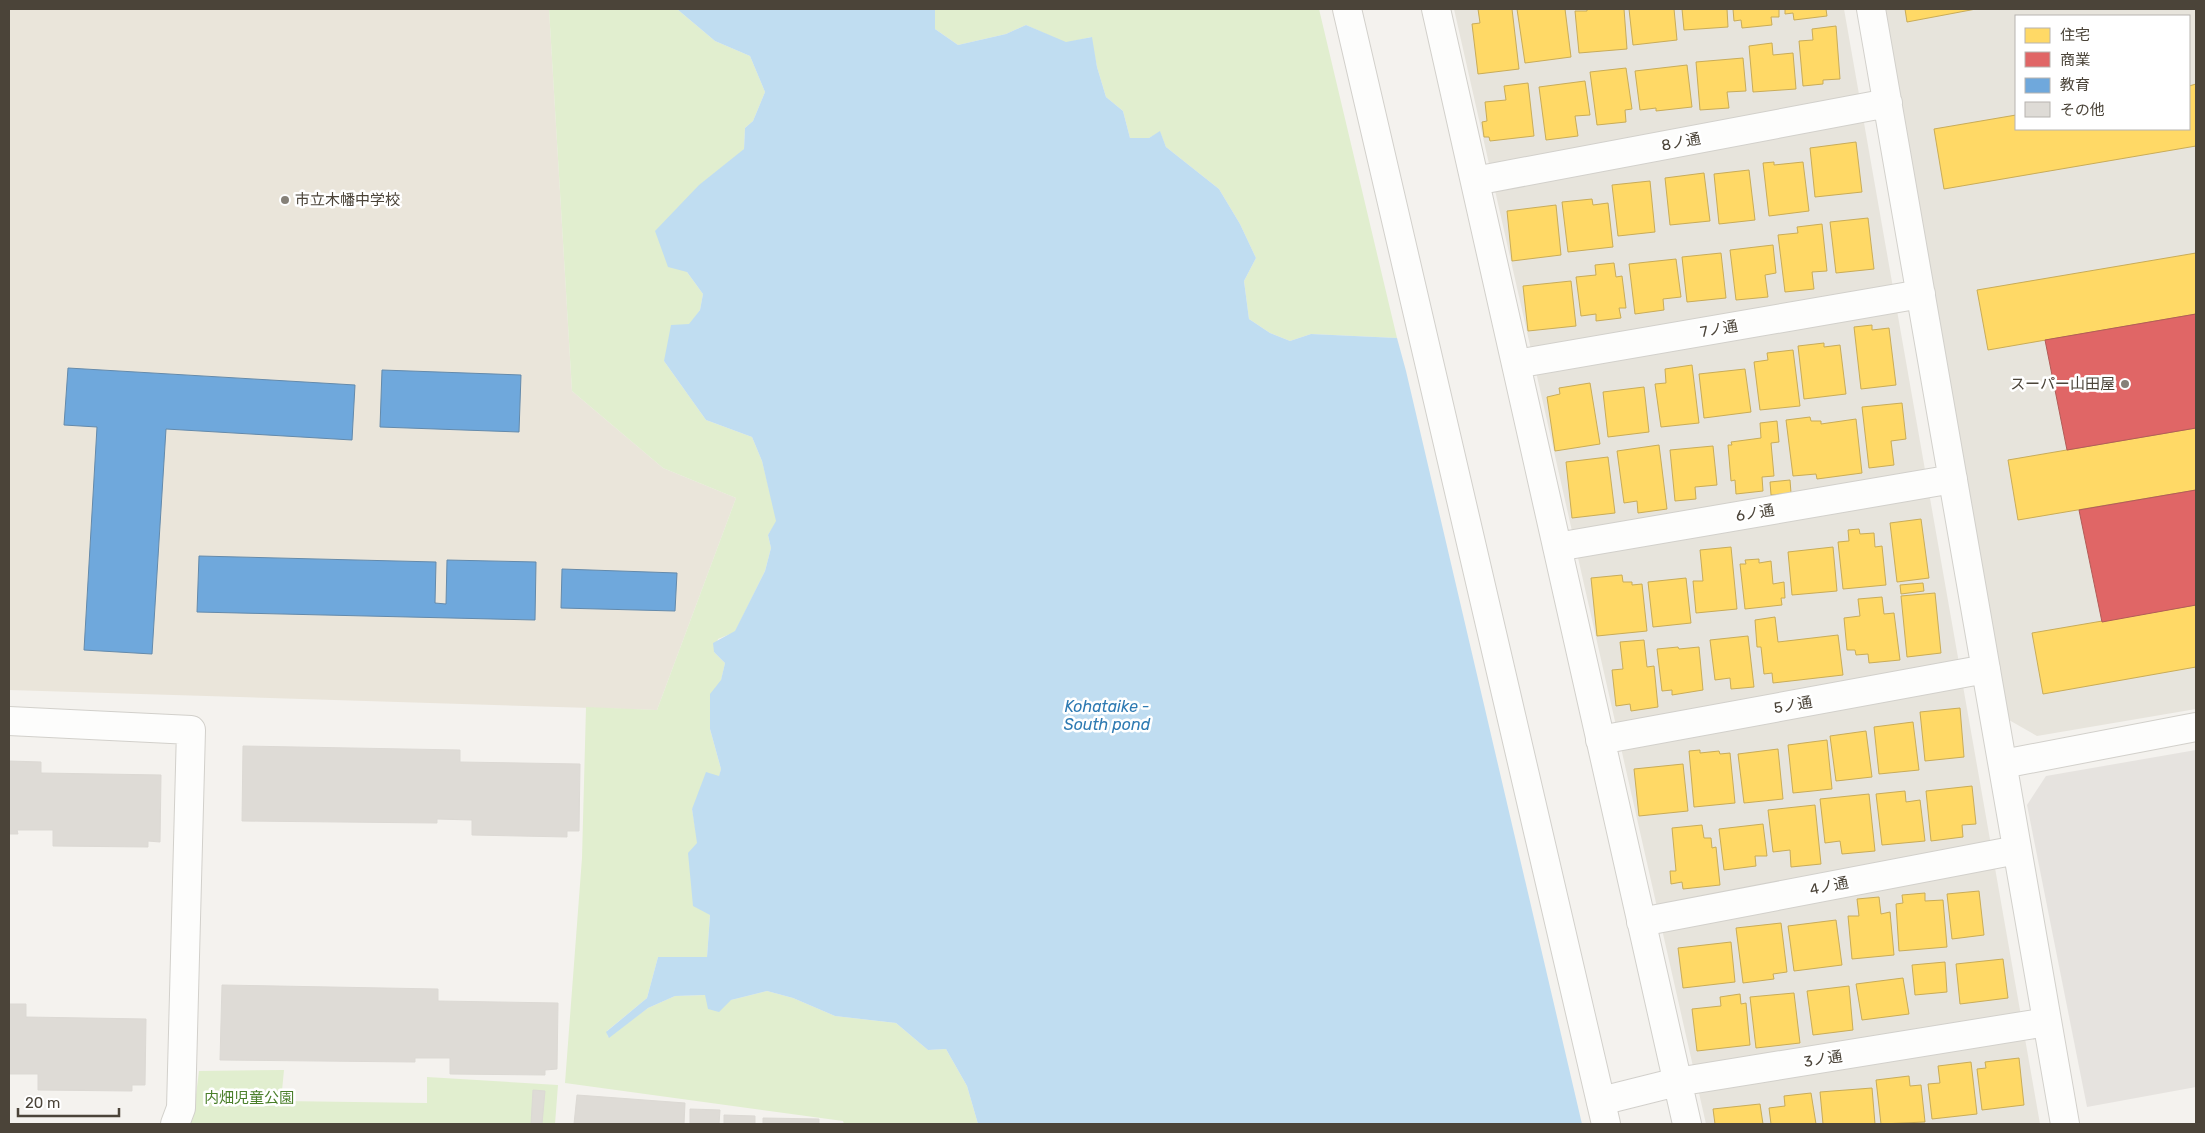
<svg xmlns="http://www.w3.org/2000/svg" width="2205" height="1133" viewBox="0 0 2205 1133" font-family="Rubik,'Noto Sans JP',sans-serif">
	<rect width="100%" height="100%" fill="#f4f2ee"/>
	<path fill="#e7e4dc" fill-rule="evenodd" d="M1454 9H1844L2040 1124H1706Z
		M1880 9H2196V709L2037 736 2009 720ZM2016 16H2189V129H2016Z"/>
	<path fill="#eae5da" d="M9 9H549L572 391 663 468 736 498 657 710 9 690Z"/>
	<path fill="#e1eecf" d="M549 9H677L715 41 750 56 765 92 753 121 745 128 744 149 687 272 703 294 700 310 664 361 706 420 752 437 762 461 777 521 768 535 771 548 765 571 735 632 718 639 714 652 725 663 710 729 721 769 719 777 692 809 710 915 707 957H658L647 998 607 1031 608 1037 648 1008 675 996 706 995 731 1000 767 991 793 998 835 1016 896 1023 928 1050 946 1049 967 1086 978 1124H844L843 1121 565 1083 582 858 586 707 657 710 736 498 663 468 572 391Z
		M935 9H1319L1397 338 1311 334 1290 341 1270 333 1249 319 1244 281 1256 258 1240 224 1219 189 1166 147 1160 132 1149 138H1130L1123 111 1106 97 1097 67 1091 37 1066 43 1026 25 1006 34 958 45 935 29Z
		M284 1070 281 1101 427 1103V1077L558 1085 555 1124H190L193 1119 199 1071Z"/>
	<path fill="#e6e3df" d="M2196 750V1087L2087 1107 2027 805 2046 776Z"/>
	<path fill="#c0ddf1" d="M677 9H935V29L958 45 1006 34 1026 25 1066 42 1092 37 1097 67 1106 97 1123 111 1130 138H1149L1160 131 1166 147 1219 189 1240 224 1256 258 1244 281 1249 319 1270 333 1290 341 1311 334 1397 338 1406 371 1582 1124H978L967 1086 946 1049 928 1050 896 1023 835 1016 793 998 767 991 731 1000 719 1012 708 1009 705 995 675 996 648 1008 609 1038 606 1032 647 998 658 957H707L710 915 693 906 688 853 697 843 692 809 706 772 719 776 721 769 710 729V694L721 680 725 663 714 652 713 643 735 631 765 571 771 548 768 535 776 521 762 461 752 437 706 420 664 361 671 325 689 324 700 310 703 294 687 272 668 267 655 231 699 185 744 149 745 128 753 121 765 92 750 56 715 41Z"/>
	<path fill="#ffd966" stroke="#c9ac58" d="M1478 9H1512L1519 69 1478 74 1472 24 1480 23Z
		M1517 9H1565L1571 57 1525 63Z
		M1587 9H1624L1627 49 1579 53 1575 11H1587Z
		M1629 9H1674L1677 40 1633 45Z
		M1682 9H1727L1728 27 1684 30Z
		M1733 9H1779V17H1771L1772 25 1742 28 1741 20 1734 21Z
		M1785 9H1826L1827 16 1794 20 1793 13 1785 14Z
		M1905 9H1976L1907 22Z
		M1836 26 1840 79 1823 80V84L1803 86 1799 41 1813 40 1812 29Z
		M1772 43 1773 55 1793 53 1796 89 1753 92 1749 46Z
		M1743 58 1746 91 1727 92 1729 108 1700 110 1696 62Z
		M1687 65 1692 107 1656 111V108L1640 110 1635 71Z
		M1626 68 1632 109 1625 110 1626 122 1597 125 1590 72Z
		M1585 81 1590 115 1575 116 1578 136 1546 140 1539 87Z
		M1528 83 1534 136 1490 141 1489 137H1484L1482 122 1487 121 1485 102 1506 100 1504 86Z
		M2196 84V146L1944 189 1934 129 2016 115V129H2189V86Z
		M1856 142 1862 192 1815 197 1810 148Z
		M1774 162V165L1803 162 1809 211 1769 216 1763 163Z
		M1749 170 1755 220 1719 224 1714 174Z
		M1704 173 1710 221 1670 225 1665 178Z
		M1650 181 1655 232 1618 236 1612 185Z
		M1592 199 1593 205 1608 203 1613 247 1568 252 1562 202Z
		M1556 205 1561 255 1512 261 1507 211Z
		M1868 218 1874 269 1836 273 1830 222Z
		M1822 224 1827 271 1812 272 1814 289 1785 292 1778 235 1798 233 1797 227Z
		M1773 245 1776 273 1765 275 1768 297 1736 300 1730 250Z
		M1721 253 1726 298 1687 302 1682 257Z
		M2196 253V314L1988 350 1977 290Z
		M1676 259 1681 297 1663 299 1664 310 1635 314 1629 264Z
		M1614 263 1616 277 1622 276 1626 308H1619L1621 318 1596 321V314L1581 316 1576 277 1596 275 1595 265Z
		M1571 281 1576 326 1528 331 1523 286Z
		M1872 325V330L1889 328 1896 385 1861 389 1854 327Z
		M1824 343V347L1840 345 1846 394 1804 399 1798 346Z
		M1793 350 1800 406 1760 410 1754 362 1768 360 1767 353Z
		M1692 365 1699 423 1661 427 1655 384 1666 383 1665 369Z
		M1745 369 1751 412 1704 418 1699 374Z
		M1590 383 1600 444 1555 451 1547 397 1560 394 1559 388Z
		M1644 387 1649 432 1608 437 1603 392Z
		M1902 403 1906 439 1891 441 1894 465 1869 468 1862 407Z
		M1810 417 1811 421H1821V424L1856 419 1862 473 1817 479 1816 474 1793 476 1786 420Z
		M1777 421 1779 442 1771 443 1774 476 1762 477 1763 491 1736 494 1735 480 1731 481 1728 445H1732L1731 442 1761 438 1760 423Z
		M2196 428V490L2018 520 2008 460Z
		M1659 445 1667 509 1638 513 1637 501 1624 503 1617 451Z
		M1713 446 1717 485 1695 487 1696 499 1675 501 1670 450Z
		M1608 457 1615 513 1572 518 1566 462Z
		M1790 480 1791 493 1771 495 1770 482Z
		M1921 519 1929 578 1897 582 1890 523Z
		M1859 529 1860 534 1874 533 1875 547 1882 546 1886 585 1843 589 1838 542 1849 541 1848 530Z
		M1731 547 1737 609 1696 613 1693 581H1703L1700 550Z
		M1833 547 1837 591 1792 595 1788 552Z
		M1759 559V563L1771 561 1773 584 1784 582 1785 598H1781L1782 605 1745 609 1740 564H1746L1745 560Z
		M1622 575 1623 582H1632V585L1642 584 1647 631 1597 636 1591 578Z
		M1686 578 1691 623 1653 627 1648 582Z
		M1923 583 1924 591 1901 594 1900 585Z
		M1935 593 1941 653 1907 657 1901 596Z
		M1882 597 1884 614 1894 613 1900 660 1869 663 1868 654 1856 655 1855 650H1847L1844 618 1860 616 1858 599Z
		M2196 605V667L2043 694 2032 633Z
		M1775 617 1778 642 1838 635 1843 675 1773 683 1772 673 1764 674 1761 647H1757L1755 620Z
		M1748 636 1754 687 1731 689 1730 678 1715 680 1710 640Z
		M1644 640 1647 667 1654 666 1658 707 1631 711 1630 704 1616 706 1612 670 1623 669 1620 642Z
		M1678 647 1679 649 1699 647 1703 690 1672 695V690L1662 691 1657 649Z
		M1960 708 1964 757 1925 761 1920 712Z
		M1913 722 1919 770 1879 774 1874 727Z
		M1866 731 1872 777 1836 781 1830 736Z
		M1827 740 1832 789 1793 793 1788 745Z
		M1778 749 1783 799 1744 803 1738 754Z
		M1700 750V753L1719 751 1720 754 1730 753 1735 803 1694 807 1689 751Z
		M1683 764 1688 811 1639 816 1634 769Z
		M1972 786 1976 824 1962 825 1963 837 1931 841 1926 791Z
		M1905 791 1906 802 1920 800 1925 841 1882 845 1876 794Z
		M1869 794 1875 851 1842 854 1840 841 1825 843 1820 799Z
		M1815 805 1821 864 1791 867 1790 850 1773 852 1768 810Z
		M1763 824 1767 856H1755L1756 866 1724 870 1719 829Z
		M1702 825 1704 838H1711L1712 848 1716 847 1720 885 1683 889 1682 882 1671 884 1670 871H1676L1672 828Z
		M1979 891 1984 935 1952 939 1947 894Z
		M1925 893V901L1943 900 1947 947 1899 951 1896 904 1903 903 1902 895Z
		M1879 897 1881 914 1890 912 1894 955 1852 959 1848 916H1859L1857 899Z
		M1836 920 1842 965 1794 971 1788 926Z
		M1781 923 1787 972 1773 974 1774 979 1743 983 1736 928Z
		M1731 942 1735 982 1683 988 1678 948Z
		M2003 959 2008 998 1960 1004 1956 964Z
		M1945 962 1947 992 1915 995 1912 965Z
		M1903 978 1909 1014 1862 1020 1856 984Z
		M1849 986 1853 1030 1813 1035 1807 991Z
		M1794 993 1800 1043 1756 1048 1750 997Z
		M1740 994 1741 1004 1746 1003 1750 1045 1697 1051 1692 1009 1721 1006 1720 997Z
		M2019 1058 2024 1105 1982 1110 1977 1069 1986 1068 1985 1062Z
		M1971 1062 1977 1114 1932 1119 1928 1084 1940 1083 1938 1066Z
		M1909 1076 1910 1086 1921 1085 1925 1122 1881 1124 1876 1080Z
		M1872 1088 1875 1124H1823L1820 1092Z
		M1811 1093 1816 1124H1771L1769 1108 1785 1106 1784 1096Z
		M1760 1104 1763 1124H1715L1713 1109Z"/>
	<path fill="#e06666" stroke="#b35c58" d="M2196 314V428L2067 450 2045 340Z
		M2196 490V605L2102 622 2079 510Z"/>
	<path fill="#6fa8dc" stroke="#648aab" d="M68 368 355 385 352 440 166 429 152 654 84 650 97 427 64 425Z
		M382 370 521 375 519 432 380 427Z
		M199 556 436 562 435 603 446 604 447 560 536 562 535 620 197 612Z
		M562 569 677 573 675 611 561 608Z"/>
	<path fill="#dedbd6" stroke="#dcd9d4" d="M243 746 460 750V762L580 764 579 831H567V837L472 835V820L437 819V823L242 821Z
		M9 761 41 762V773L161 775 160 842 148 841V847L53 846V830H17L18 834H9Z
		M222 985 438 989V1001L558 1003 557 1069 545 1070V1075L450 1074V1058H415V1062L220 1060Z
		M9 1004H26V1017L146 1019 145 1085H132V1091L38 1090V1074H9Z
		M533 1090 545 1091 542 1124H531Z
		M577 1095 685 1103 684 1124H574Z
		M690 1109 720 1110 719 1124H690Z
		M724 1115 755 1116V1124H724Z
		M763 1118 819 1119V1124H763Z"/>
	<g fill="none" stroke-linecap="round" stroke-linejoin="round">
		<g stroke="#d2d0cb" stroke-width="30">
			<path id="minor" d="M1436 9 1687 1124
				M1871 9 2065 1124
				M1475 181 1888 103
				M1516 364 1921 294
				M1557 547 1953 479
				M9 721 191 730 181 1108 175 1124
				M1600 740 1986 669
				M2003 764 2196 727
				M1641 922 2017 850
				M1601 1101 1677 1082 2047 1022"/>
		</g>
		<g stroke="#d2d0cb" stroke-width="30">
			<path id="tertiary" d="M1347 9 1606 1124"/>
		</g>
		<use href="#minor" stroke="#fdfdfc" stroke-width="28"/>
		<use href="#tertiary" stroke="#fdfdfc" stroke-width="28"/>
	</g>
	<g fill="#868178" stroke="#fff" stroke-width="2">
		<circle cx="285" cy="200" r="5"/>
		<circle cx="2125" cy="384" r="5"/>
	</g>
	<g text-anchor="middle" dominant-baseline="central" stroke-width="5" stroke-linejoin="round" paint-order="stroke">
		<g font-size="15" fill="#4b4439" stroke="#fff">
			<text transform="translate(1681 142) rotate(-11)">8ノ通</text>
			<text transform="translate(1719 329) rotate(-10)">7ノ通</text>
			<text transform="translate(1755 513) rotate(-10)">6ノ通</text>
			<text transform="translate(1793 705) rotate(-10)">5ノ通</text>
			<text transform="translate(1829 886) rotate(-11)">4ノ通</text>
			<text transform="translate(1823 1059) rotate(-9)">3ノ通</text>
		</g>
		<g font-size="15" fill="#4b4439" stroke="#fff" text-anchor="start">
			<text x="295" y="200">市立木幡中学校</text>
			<text x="2115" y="384" text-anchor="end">スーパー山田屋</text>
		</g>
		<g font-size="15" fill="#4a7f2a" stroke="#fff">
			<text x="249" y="1098">内畑児童公園</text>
		</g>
		<g font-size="16" font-style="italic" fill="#2e7ab2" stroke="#fff">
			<text x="1107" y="706">Kohataike -<tspan x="1107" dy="18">South pond</tspan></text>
		</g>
	</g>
	<rect width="2205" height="1133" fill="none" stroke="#4b4439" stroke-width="20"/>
	<rect x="2015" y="15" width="175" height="115" fill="#ffffff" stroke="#b7b4b0"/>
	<rect x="2025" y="28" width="25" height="15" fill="#ffd966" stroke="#b7b4b0"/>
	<text x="2060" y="40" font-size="15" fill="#4b4439">住宅</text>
	<rect x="2025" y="52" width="25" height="15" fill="#e06666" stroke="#b7b4b0"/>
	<text x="2060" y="65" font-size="15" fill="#4b4439">商業</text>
	<rect x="2025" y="78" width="25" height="15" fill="#6fa8dc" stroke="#b7b4b0"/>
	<text x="2060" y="90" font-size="15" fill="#4b4439">教育</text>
	<rect x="2025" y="102" width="25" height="15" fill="#dedbd6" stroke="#b7b4b0"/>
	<text x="2060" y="115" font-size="15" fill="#4b4439">その他</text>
	<path d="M18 1108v8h101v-8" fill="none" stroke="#4b4439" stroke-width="2.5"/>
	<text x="25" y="1108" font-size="15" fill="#4b4439" stroke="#ffffff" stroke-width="4" paint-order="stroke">20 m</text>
</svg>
